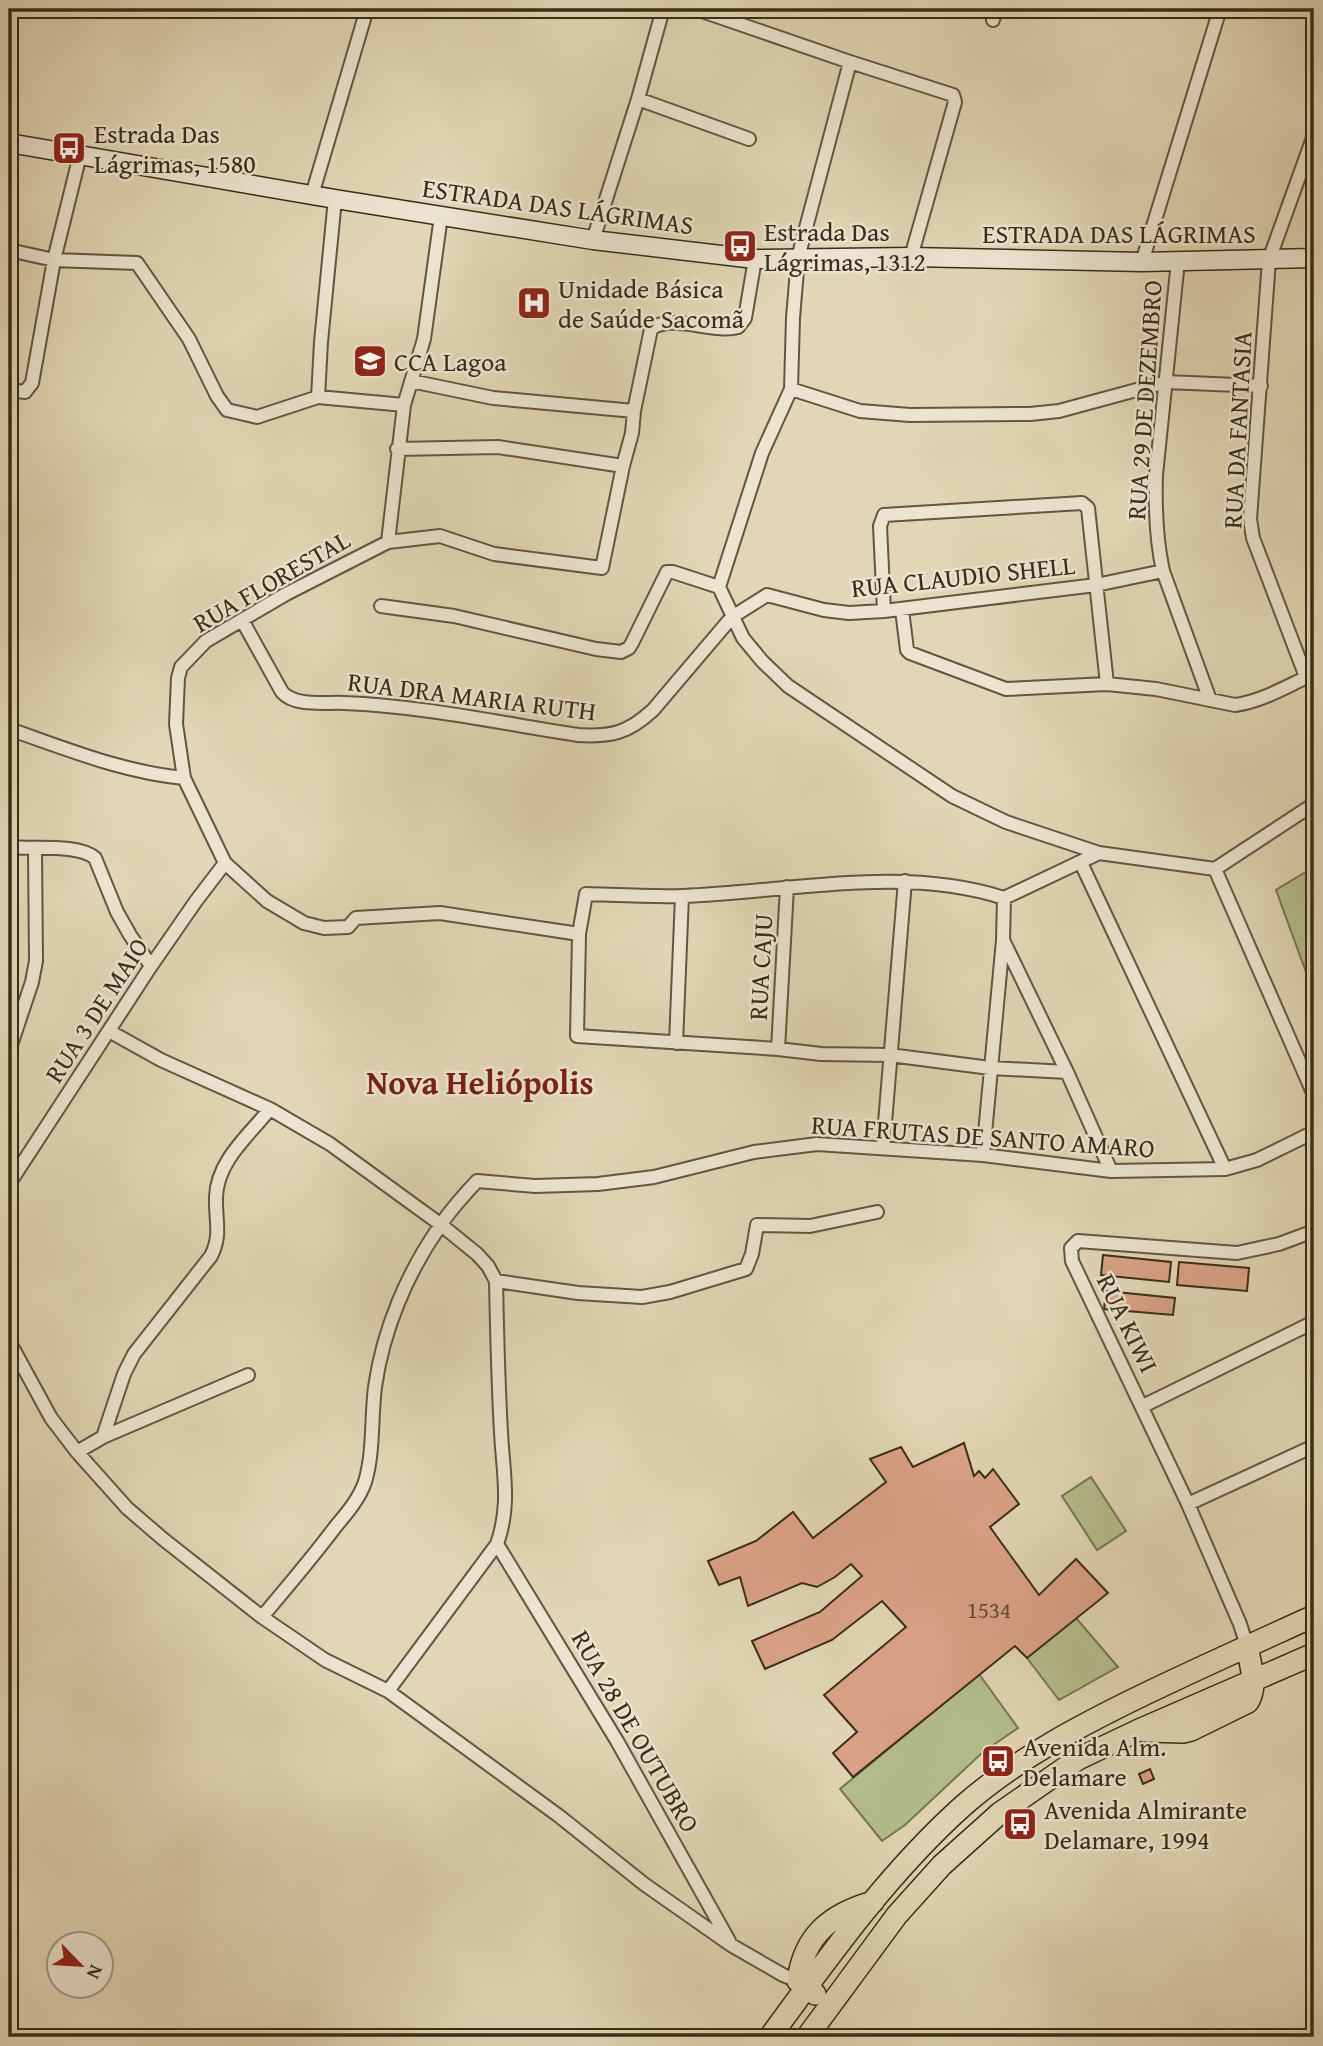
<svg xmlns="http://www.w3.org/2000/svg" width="1323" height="2046" viewBox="0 0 1323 2046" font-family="'Gentium Book Plus',serif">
	<rect width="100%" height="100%" fill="#e2d6b6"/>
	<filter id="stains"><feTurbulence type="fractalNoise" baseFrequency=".00286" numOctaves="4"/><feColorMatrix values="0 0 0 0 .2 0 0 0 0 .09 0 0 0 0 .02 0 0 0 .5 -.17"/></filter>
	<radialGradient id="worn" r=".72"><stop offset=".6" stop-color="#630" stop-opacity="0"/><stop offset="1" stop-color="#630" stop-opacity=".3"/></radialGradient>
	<path fill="#b4bd8d" stroke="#767453" stroke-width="2" d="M1314 867V994L1276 890Z
		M1091 1477 1126 1531 1097 1550 1062 1496Z
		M1076 1618 1118 1667 1059 1700 1027 1658Z
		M979 1674 1018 1728 983 1752 905 1825 882 1841 840 1789Z"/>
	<path fill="#dba287" stroke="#392c19" stroke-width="2" d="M1103 1255 1171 1262 1169 1282 1101 1275Z
		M1179 1262 1249 1268 1247 1291 1177 1285Z
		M1106 1291 1175 1298 1173 1315 1104 1309Z
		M964 1443 974 1476 979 1471 985 1478 993 1469 1019 1504 990 1527 1039 1595 1076 1559 1108 1593 1027 1658 1015 1646 853 1777 833 1753 857 1732 824 1695 906 1627 882 1601 832 1640 765 1669 752 1641 820 1612 862 1576 851 1564 835 1577 817 1587 802 1583 748 1606 740 1577 719 1585 708 1561 756 1541 793 1512 813 1538 886 1482 870 1459 901 1447 913 1467Z
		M1150 1769 1154 1779 1143 1784 1139 1774Z
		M1028 1818 1032 1824 1018 1834 1014 1828Z"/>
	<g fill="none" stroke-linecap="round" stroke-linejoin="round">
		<g stroke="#635640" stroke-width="16">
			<path id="minor" d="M696 9 850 62 953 95 955 102 911 257
				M993 20 996 9
				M850 62 798 258 793 318 791 389 762 453 719 587 743 638 762 661 788 686 952 796 1006 822 1099 853 1215 869
				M638 99 749 139
				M312 195 367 9
				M593 240 638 99 663 9
				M9 250 54 260 137 263 189 339 217 396 227 410 257 417 318 397 404 405
				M1178 261 1156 475C1155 508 1156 539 1163 571L1210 700
				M1142 262 1220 9
				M411 381 493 398 634 411
				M791 389 860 411 910 415 1030 414 1059 411 1166 382 1261 386
				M9 390 25 392 32 383 54 260 80 155
				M318 397 321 342 335 199
				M397 449 498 447 623 466 632 433 634 411 651 329C671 313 715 334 738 327L745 318 755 259
				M623 466 602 568 494 554 440 536 388 542 286 594 206 641 181 667 178 678 176 724 184 778 225 863 267 901 304 923 324 928 348 927 356 918 440 913 579 934 586 894C618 895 651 897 683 896 788 892 902 865 1004 898L1099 853
				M388 542 404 405 424 339 441 216
				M381 606 454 616 596 649 621 652 629 648 632 643 667 572H673L719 587
				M902 610 907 650 910 653 1006 689 1107 684 1156 689 1235 705C1264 701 1288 685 1314 674
				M884 611 880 526 884 515 1082 503 1088 508 1107 684
				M242 620 282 692C295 707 326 702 344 703 422 706 500 723 578 735 612 737 628 733 653 710L732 617 767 595 824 610 849 613 884 611 1096 585 1163 571
				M1306 677 1253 538 1250 519 1269 260 1314 135
				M9 729C67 749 122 772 184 778
				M9 847C32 850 77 843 95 858L117 912 130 935 151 966
				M1081 863 1225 1169
				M1215 869 1314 1095
				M1215 869 1314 804
				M579 934 577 1036 778 1049 821 1054 890 1055 990 1068 1067 1072
				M1003 940 1067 1072 1111 1171
				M109 1031 161 1060 270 1109 330 1144 440 1224 477 1254 488 1266 496 1281C497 1331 498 1382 501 1432 503 1473 511 1504 497 1544L388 1691
				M676 1043 682 896
				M778 1049 787 887
				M9 1051 32 982 36 961 35 850
				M883 1147 905 881
				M983 1155 1003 940 1004 898
				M9 1184 151 966 196 901 225 863
				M496 1281 578 1293 642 1297 670 1292 746 1269 752 1254 757 1225 810 1226 877 1212
				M9 1341 51 1418 77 1452 127 1508 163 1539 262 1617 325 1660 388 1691 559 1816 644 1884 731 1945 783 1975 798 1981
				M1143 1406 1314 1322
				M103 1437 248 1375
				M77 1452 103 1437 124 1374 134 1354 211 1256C222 1235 215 1219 216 1197 217 1161 249 1135 270 1109
				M1188 1504 1314 1446
				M497 1544 617 1741 729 1941
				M262 1617C287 1587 313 1557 336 1526 347 1513 359 1499 365 1482 374 1452 371 1418 375 1387 383 1330 407 1273 440 1226 450 1210 464 1195 477 1181L535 1186 598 1184 654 1177 754 1152 817 1144 983 1155 1111 1171 1225 1169 1257 1160 1314 1132
				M1247 1646 1240 1624 1188 1504 1072 1261 1071 1248 1078 1241 1237 1253 1279 1244 1314 1231"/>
		</g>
		<g stroke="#392c19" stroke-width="21">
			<path id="secondary" d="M9 143 335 199 593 240 755 259 911 257 1142 262 1314 258"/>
		</g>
		<g stroke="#392c19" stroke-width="24">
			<path id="primary" d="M1146 1731 1183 1732 1191 1730 1248 1702C1258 1686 1250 1663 1247 1646
				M815 1994 798 1981C804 1935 831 1914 873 1902
				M770 2037C829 1956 889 1872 964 1805 1018 1758 1081 1725 1145 1694 1201 1667 1257 1642 1314 1616
				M807 2037 897 1915 942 1865 1000 1813 1078 1759 1137 1731 1314 1654"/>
		</g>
		<use href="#minor" stroke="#ece4d0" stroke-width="12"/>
		<use href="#secondary" stroke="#ece4d0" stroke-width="18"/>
		<use href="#primary" stroke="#e2d6b6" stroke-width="21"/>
	</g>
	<defs>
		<g id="bus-square" transform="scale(1.75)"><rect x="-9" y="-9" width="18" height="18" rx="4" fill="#8f2418" stroke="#ece4d0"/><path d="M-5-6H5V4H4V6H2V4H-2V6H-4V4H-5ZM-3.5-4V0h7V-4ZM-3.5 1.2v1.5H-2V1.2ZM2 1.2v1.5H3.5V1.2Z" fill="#fff"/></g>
		<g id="hospital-square" transform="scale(1.75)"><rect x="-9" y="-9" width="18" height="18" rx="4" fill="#8f2418" stroke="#ece4d0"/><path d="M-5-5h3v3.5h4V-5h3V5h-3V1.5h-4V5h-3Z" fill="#fff"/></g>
		<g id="school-square" transform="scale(1.75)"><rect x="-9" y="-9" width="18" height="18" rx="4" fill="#8f2418" stroke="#ece4d0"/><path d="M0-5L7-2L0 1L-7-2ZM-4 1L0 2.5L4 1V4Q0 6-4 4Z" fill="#fff"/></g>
	</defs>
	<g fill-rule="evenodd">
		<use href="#bus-square" x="69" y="148"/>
		<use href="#bus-square" x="740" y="246"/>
		<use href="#hospital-square" x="534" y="303"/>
		<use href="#school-square" x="370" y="361"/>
		<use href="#bus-square" x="998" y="1761"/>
		<use href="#bus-square" x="1020" y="1824"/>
	</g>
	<g text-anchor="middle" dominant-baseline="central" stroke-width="5" stroke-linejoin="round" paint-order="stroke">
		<g font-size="23" fill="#624a34">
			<text x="989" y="1609">1534</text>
		</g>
		<g font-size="26" fill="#392c19" stroke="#ece4d0" text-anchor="start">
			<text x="94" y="133">Estrada Das<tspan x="94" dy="30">Lágrimas, 1580</tspan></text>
			<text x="764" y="231">Estrada Das<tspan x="764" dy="30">Lágrimas, 1312</tspan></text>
			<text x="558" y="288">Unidade Básica<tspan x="558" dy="30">de Saúde Sacomã</tspan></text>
			<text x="394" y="361">CCA Lagoa</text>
			<text x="1023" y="1746">Avenida Alm.<tspan x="1023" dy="30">Delamare</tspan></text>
			<text x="1044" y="1809">Avenida Almirante<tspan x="1044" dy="30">Delamare, 1994</tspan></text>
		</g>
		<g font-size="26" fill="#392c19" stroke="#ece4d0">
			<text transform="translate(558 206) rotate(8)">ESTRADA DAS LÁGRIMAS</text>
			<text x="1119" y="233">ESTRADA DAS LÁGRIMAS</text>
			<text transform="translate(1144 400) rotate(-86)">RUA 29 DE DEZEMBRO</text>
			<text transform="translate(1237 430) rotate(-87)">RUA DA FANTASIA</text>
			<text transform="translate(963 576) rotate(-6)">RUA CLAUDIO SHELL</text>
			<text transform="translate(271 581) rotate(-30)">RUA FLORESTAL</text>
			<text transform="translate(472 696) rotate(7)">RUA DRA MARIA RUTH</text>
			<text transform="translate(760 967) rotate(-87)">RUA CAJU</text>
			<text transform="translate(96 1010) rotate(-57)">RUA 3 DE MAIO</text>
			<text transform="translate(983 1136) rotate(4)">RUA FRUTAS DE SANTO AMARO</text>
			<text transform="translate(1128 1323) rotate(64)">RUA KIWI</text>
			<text transform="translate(636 1731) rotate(60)">RUA 28 DE OUTUBRO</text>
		</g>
		<g font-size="33" font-weight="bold" fill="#7a1f14" stroke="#ece4d0">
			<text x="480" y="1082">Nova Heliópolis</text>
		</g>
	</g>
	<rect width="1323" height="2046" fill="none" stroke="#e2d6b6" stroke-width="35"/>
	<rect x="10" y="10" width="1302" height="2025" fill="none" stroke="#392c19" stroke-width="3.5"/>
	<rect x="18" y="18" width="1288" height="2011" fill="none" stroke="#392c19" stroke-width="2"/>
	<g transform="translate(80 1965) rotate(115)"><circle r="33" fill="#ece4d0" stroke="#a49a87" stroke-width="2"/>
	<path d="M0-5L12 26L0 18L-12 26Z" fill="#8f2418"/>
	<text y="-10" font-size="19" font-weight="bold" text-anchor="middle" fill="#392c19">N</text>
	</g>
	<rect width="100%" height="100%" filter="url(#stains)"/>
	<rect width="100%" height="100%" fill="url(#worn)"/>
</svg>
